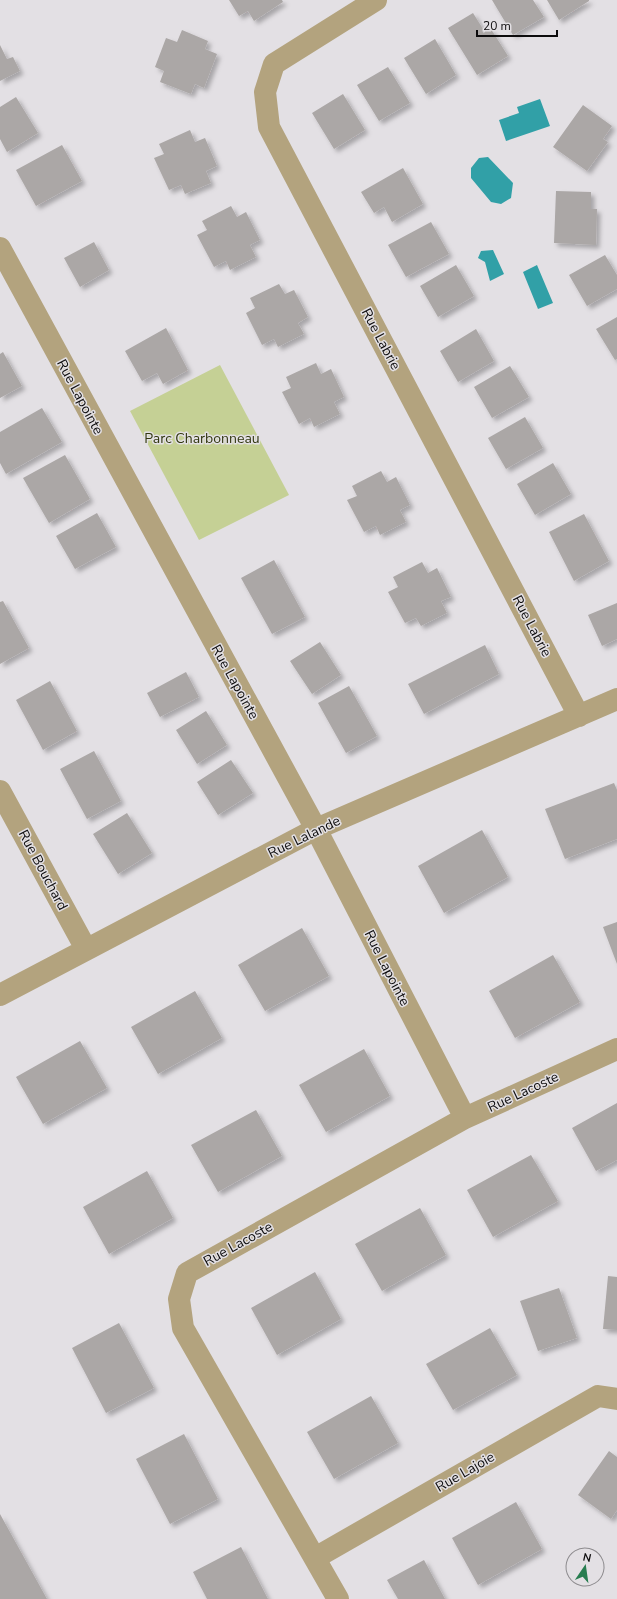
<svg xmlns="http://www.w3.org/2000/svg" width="617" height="1599" viewBox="0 0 617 1599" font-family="'Nunito Sans',sans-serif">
	<defs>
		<filter id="shadow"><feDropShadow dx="3.5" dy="3.5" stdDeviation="2" flood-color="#0004"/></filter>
	</defs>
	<rect width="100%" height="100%" fill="#e3e0e4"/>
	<path fill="#c5d095" d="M220 365 289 495 199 540 130 411Z"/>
	<path fill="#31a0a7" d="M540 99 550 126 506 141 499 120 519 113 517 107Z
		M488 157 513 183 511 198 501 204 491 202 471 178V168L479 158Z
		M493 250 504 274 490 281 485 262 478 258 481 251Z
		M537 265 553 303 538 309 523 272Z"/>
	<path fill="#aba7a6" filter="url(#shadow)" d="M229 0H282L283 2 254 21 248 11 239 16Z
		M492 0H533L544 17 513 35Z
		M547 0H589V1L559 20Z
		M473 13 483 29H491L508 56 477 75 448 28Z
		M182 30 208 41 205 49 217 54 204 88 195 84 191 94 160 82 164 71 155 67 166 38 177 42Z
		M435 39 456 75 426 94 404 58Z
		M0 45 7 59 13 57 20 71 0 81Z
		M388 67 410 103 379 121 357 85Z
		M343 94 365 130 334 149 312 113Z
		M16 97 38 133 7 152 0 139V107Z
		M583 105 612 126 603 139 608 142 587 171 553 147Z
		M190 130 195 142 205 138 217 166 206 171 211 183 185 194 181 185 169 190 154 158 164 154 159 144Z
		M62 145 82 181 36 206 16 170Z
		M403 168 423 204 392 222 384 207 374 213 361 192Z
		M556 191 591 192V209H597L596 245 554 243Z
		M231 206 237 217 246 212 260 240 250 245 256 257 230 270 226 261 214 267 197 235 207 230 202 221Z
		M431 222 449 254 406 277 388 245Z
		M94 242 109 270 80 287 64 258Z
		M605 255 617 275V289L587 306 569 275Z
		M456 265 474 296 438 317 420 286Z
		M279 284 285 294 294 290 308 317 298 323 304 334 278 347 274 339 262 345 246 313 255 308 250 298Z
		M617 317V359L615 360 596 329Z
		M166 328 188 370 163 384 157 373 142 381 125 351Z
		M476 329 494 361 458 382 440 351Z
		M3 352 22 386 0 398V354Z
		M316 363 321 374 331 369 344 397 334 402 340 414 314 427 310 418 299 424 282 392 291 388 286 377Z
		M510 366 529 397 492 418 474 387Z
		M42 408 62 442 6 474 0 463V432Z
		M525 417 543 448 506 469 488 438Z
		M65 455 90 499 49 523 23 478Z
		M553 463 571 494 535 515 517 484Z
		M381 471 387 482 396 477 410 505 400 510 406 522 380 535 376 526 364 532 347 500 357 496 352 486Z
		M97 513 116 547 75 569 56 536Z
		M584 514 609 561 574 581 549 532Z
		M274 560 305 617 272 634 241 578Z
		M422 562 428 573 437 568 451 597 441 601 447 613 421 626 416 618 405 623 388 592 398 587 393 577Z
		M3 601 29 648 0 664V602Z
		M617 603V639L602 646 588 615Z
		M320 642 341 675 312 694 290 661Z
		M485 645 499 674 424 714 408 684Z
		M186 672 199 697 160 717 147 693Z
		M50 681 77 731 43 750 16 700Z
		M349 686 377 736 346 753 318 703Z
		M206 711 227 745 197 764 176 730Z
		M94 751 121 801 87 819 60 769Z
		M231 760 253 793 218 815 197 782Z
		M614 783 617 790V839L565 859 545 809Z
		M127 813 152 853 118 874 93 834Z
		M482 830 508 877 444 913 418 866Z
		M617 922V964L603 927Z
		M302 928 329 976 265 1011 238 965Z
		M553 955 580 1002 515 1038 489 991Z
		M195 991 222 1038 158 1074 131 1027Z
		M80 1041 107 1088 43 1124 16 1077Z
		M364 1049 390 1096 326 1132 299 1085Z
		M617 1103V1160L596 1171 572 1128Z
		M256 1110 282 1156 218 1192 191 1145Z
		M531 1155 558 1201 493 1237 467 1190Z
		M147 1171 173 1218 109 1254 83 1207Z
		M420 1208 446 1255 382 1291 355 1244Z
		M315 1272 341 1319 277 1355 251 1308Z
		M608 1276 617 1277V1330L603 1329Z
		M559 1288 577 1338 538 1351 520 1301Z
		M119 1323 154 1388 106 1413 72 1348Z
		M490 1328 517 1375 453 1410 426 1364Z
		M371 1396 398 1443 334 1479 307 1432Z
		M184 1434 218 1499 170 1524 136 1459Z
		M609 1451 617 1457V1510L611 1519 578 1495Z
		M516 1502 542 1549 478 1585 452 1538Z
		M0 1514 47 1599H0Z
		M241 1547 268 1599H207L193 1572Z
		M424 1560 445 1599H398L387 1580Z"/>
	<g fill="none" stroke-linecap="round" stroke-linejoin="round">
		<path stroke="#b3a37e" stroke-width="22" d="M376 0 274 64 265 92 269 127 579 716
			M0 248 316 829 465 1118
			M0 791 86 949
			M0 995 316 829 617 699
			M315 1558 598 1396 617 1399
			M338 1599 183 1328 179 1299 187 1273 465 1118 617 1049"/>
	</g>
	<g text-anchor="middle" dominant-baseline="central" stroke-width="3" stroke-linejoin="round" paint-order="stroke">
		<g font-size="14" fill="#0d0c0d" stroke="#e3e0e4">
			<text transform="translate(381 339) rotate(62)">Rue Labrie</text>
			<text transform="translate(80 397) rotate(62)">Rue Lapointe</text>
			<text transform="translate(532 626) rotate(62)">Rue Labrie</text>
			<text transform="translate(235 682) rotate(61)">Rue Lapointe</text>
			<text transform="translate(304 837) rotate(-26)">Rue Lalande</text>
			<text transform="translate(43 870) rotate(62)">Rue Bouchard</text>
			<text transform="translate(387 968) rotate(63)">Rue Lapointe</text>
			<text transform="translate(523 1092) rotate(-25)">Rue Lacoste</text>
			<text transform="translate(238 1244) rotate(-29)">Rue Lacoste</text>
			<text transform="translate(465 1472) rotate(-30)">Rue Lajoie</text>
		</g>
		<g font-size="14" fill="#323810" stroke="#e3e0e4">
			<text x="202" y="438">Parc Charbonneau</text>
		</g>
	</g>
	<g transform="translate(585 1567) rotate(13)"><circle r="19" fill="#e3e0e4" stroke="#8d8b8e"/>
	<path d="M0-3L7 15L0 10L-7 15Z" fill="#287d50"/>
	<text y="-6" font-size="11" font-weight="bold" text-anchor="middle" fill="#0d0c0d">N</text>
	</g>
	<path d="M477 30v6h80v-6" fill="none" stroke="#0d0c0d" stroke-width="2"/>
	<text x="483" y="30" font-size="12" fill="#0d0c0d" stroke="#e3e0e4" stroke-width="3" paint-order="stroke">20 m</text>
</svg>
